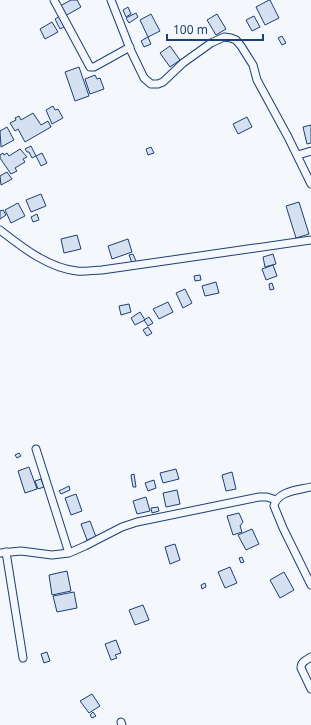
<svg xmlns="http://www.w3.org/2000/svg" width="311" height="725" viewBox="0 0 311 725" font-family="'Noto Sans',sans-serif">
	<rect width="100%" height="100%" fill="#f4f7fb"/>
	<path fill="#d5e0f0" stroke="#1d3f73" d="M71 0H77L81 7 65 16 60 6Z
		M269 0H270L279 18 265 25 256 7Z
		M128 7 131 14 126 17 123 10Z
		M136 13 138 17 129 23 126 18Z
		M151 14 160 31 148 37 140 20Z
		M217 14 226 29 216 35 207 20Z
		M60 16 66 26 60 29 55 19Z
		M254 16 260 27 252 31 246 20Z
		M52 22 58 32 45 39 40 29Z
		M282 36 286 43 282 45 278 38Z
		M148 37 151 44 144 47 141 41Z
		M170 46 180 60 170 67 160 53Z
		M79 67 89 96 75 101 65 72Z
		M95 75 97 79 100 78 104 89 90 94 85 79Z
		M53 106 55 110 58 109 63 118 52 124 46 110Z
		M33 113 41 125 48 121 51 127 25 142 18 129 15 131 10 123 16 120 15 118 19 116 21 120Z
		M247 117 252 127 238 134 233 124Z
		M311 125V143L307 144 303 127Z
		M7 127 14 140 1 147 0 131Z
		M31 146 36 156 32 158 29 152H27L25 149Z
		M151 147 154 153 148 155 146 149Z
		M20 149 27 157 23 159 25 162 15 168 17 171 11 174 0 158V155L3 153 4 155 7 153 9 156Z
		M42 153 47 163 41 166 36 156Z
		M7 172 12 179 1 185 0 176Z
		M41 194 46 206 31 212 26 200Z
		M299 202 309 234 296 238 286 206Z
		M18 203 25 216 11 223 5 210Z
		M3 210 6 215 0 219V211Z
		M37 214 39 220 33 222 31 217Z
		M77 235 81 249 64 253 61 239Z
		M128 239 132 252 112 259 108 246Z
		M133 254 136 261 132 263 129 255Z
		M273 254 276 264 265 267 263 257Z
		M273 265 277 276 266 280 262 269Z
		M200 275 201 280 195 281 194 276Z
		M216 282 219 293 205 296 202 286Z
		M272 283 274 289 270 290 269 284Z
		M185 289 192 303 183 308 176 293Z
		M168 302 173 312 159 319 153 309Z
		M129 304 131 312 121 315 119 306Z
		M140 312 145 320 135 325 131 318Z
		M149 317 153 323 148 326 144 320Z
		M148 327 152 333 147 336 143 330Z
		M19 453 21 456 17 458 15 455Z
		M29 467 37 489 25 493 18 471Z
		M176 469 179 479 163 483 160 473Z
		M232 472 236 489 226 491 222 475Z
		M134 474 136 487H133L131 475Z
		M41 479 44 487 38 489 35 481Z
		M154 480 156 488 148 491 145 483Z
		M69 486 70 490 61 494 59 491Z
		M177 490 180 504 166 507 163 493Z
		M76 494 82 511 71 515 65 498Z
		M146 497 150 511 137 514 133 501Z
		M158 507 159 511 152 513 151 508Z
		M239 513 243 522 240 526 242 532 233 535 227 516Z
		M90 521 96 537 87 540 81 524Z
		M252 529 259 544 246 550 238 535Z
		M175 544 180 560 170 564 165 547Z
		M242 557 244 562 241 563 239 558Z
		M230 567 237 583 225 588 218 572Z
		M67 571 71 591 52 595 49 575Z
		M284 572 294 590 280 598 270 580Z
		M205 583 206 587 202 589 201 585Z
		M74 592 77 608 57 612 53 596Z
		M143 605 149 620 135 625 129 610Z
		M116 640 121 653 115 655 117 658 111 660 105 644Z
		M47 652 50 661 44 663 41 654Z
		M92 694 100 706 89 713 80 701Z
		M93 712 96 716 92 718 90 715Z"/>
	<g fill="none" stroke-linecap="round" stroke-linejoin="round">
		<g stroke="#1d3f73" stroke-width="9">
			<path id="minor" d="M54 0 90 67H94L130 47
				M111 0 131 51 144 78 151 84H158L163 82 183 63 211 43 224 37 231 38 236 40 241 46 253 65 257 80 288 137 311 184
				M298 155 311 151
				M0 230C22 247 48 268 77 271 85 272 94 270 102 270L311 240
				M36 449 69 553
				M311 487C299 490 277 491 274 506L283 528 311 585
				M6 552 23 658
				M0 553 21 551 52 555 69 553 85 546 122 527 137 522 259 497H267L276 500
				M311 657C306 660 301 662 301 668L311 689
				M121 722 122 725"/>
		</g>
		<use href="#minor" stroke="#f4f7fb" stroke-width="7"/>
	</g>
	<path d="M167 34v6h96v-6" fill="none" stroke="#1d3f73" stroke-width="2"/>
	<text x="173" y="34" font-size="12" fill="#1d3f73" stroke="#f4f7fb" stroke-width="3" paint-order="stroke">100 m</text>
</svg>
